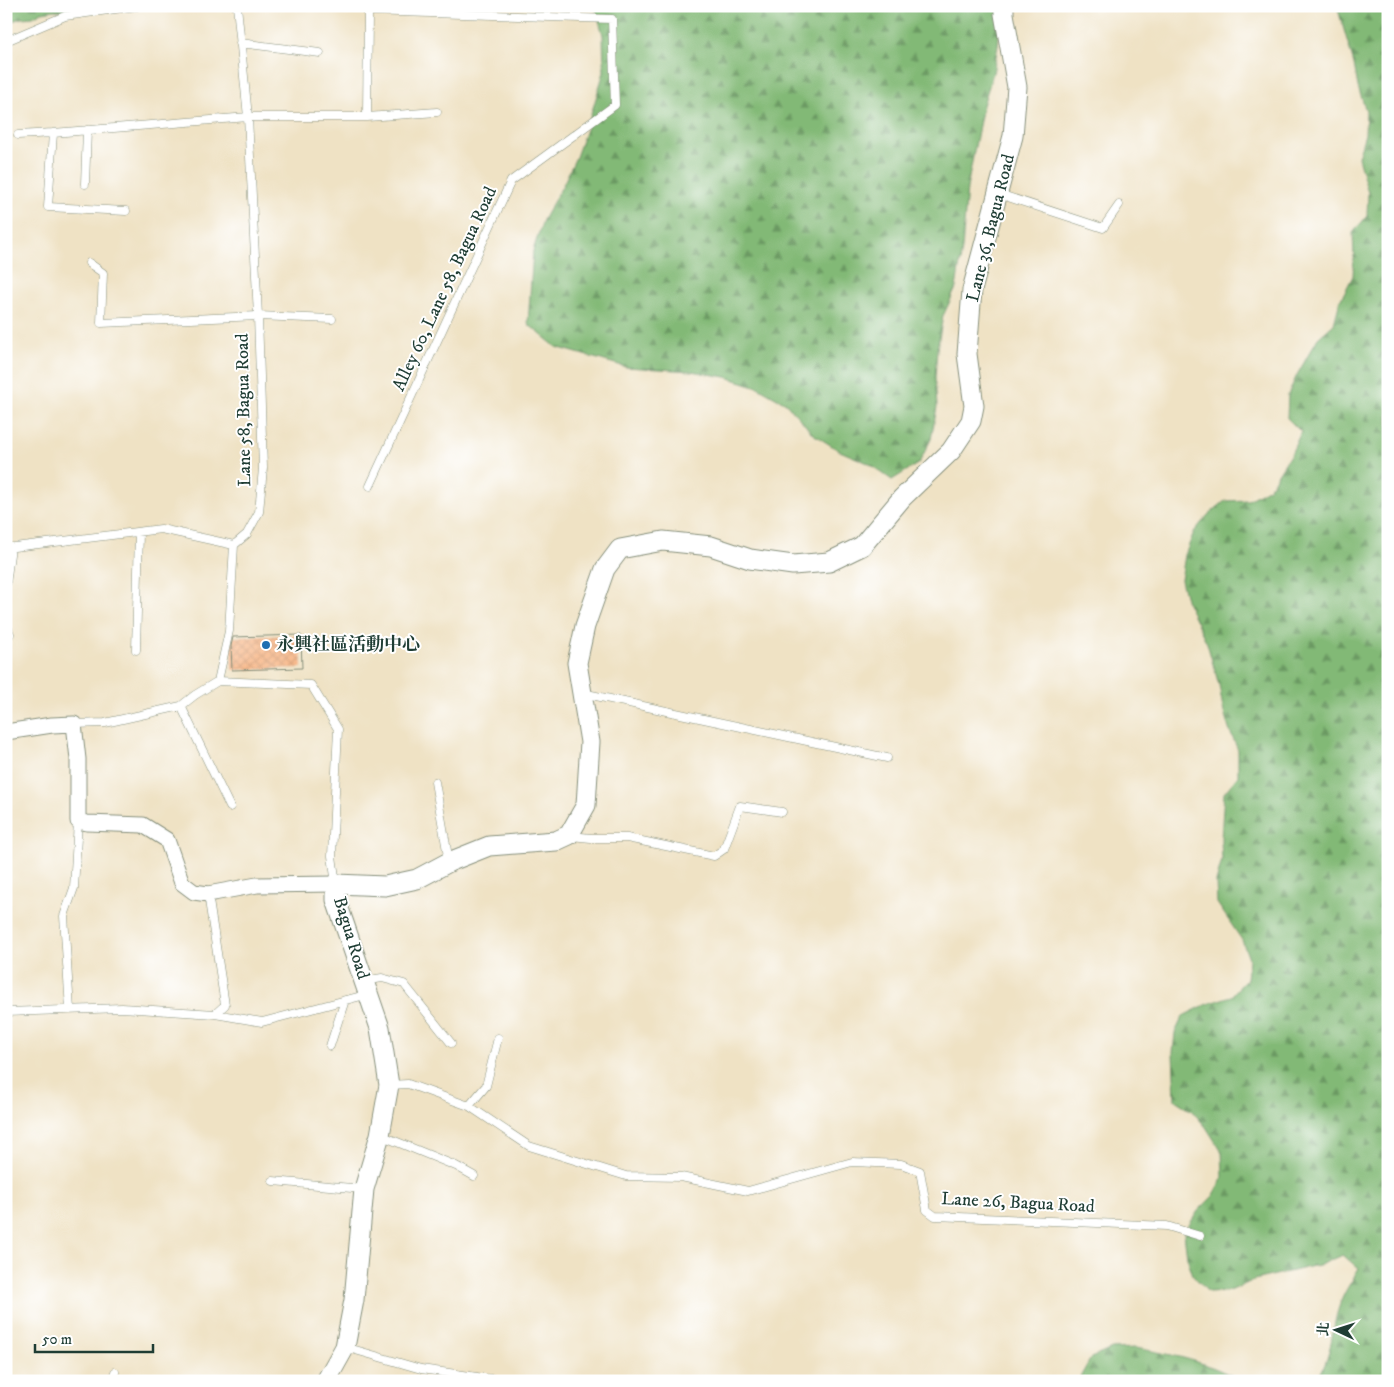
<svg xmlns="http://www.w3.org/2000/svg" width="1394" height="1387" viewBox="0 0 1394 1387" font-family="'IM FELL DW Pica','Noto Serif TC',serif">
	<defs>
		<pattern id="forest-firs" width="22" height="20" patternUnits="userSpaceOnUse" patternTransform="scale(1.25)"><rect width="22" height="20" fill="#82b976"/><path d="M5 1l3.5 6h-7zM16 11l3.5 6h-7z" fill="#6a9862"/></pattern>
		<pattern id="building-cross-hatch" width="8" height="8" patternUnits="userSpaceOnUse" patternTransform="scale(1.25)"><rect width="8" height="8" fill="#f7b17e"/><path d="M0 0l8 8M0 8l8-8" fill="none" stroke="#d3996e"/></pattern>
	</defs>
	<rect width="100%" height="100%" fill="#fff"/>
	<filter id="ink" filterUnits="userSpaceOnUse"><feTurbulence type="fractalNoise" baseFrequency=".02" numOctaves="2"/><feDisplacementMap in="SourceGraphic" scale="10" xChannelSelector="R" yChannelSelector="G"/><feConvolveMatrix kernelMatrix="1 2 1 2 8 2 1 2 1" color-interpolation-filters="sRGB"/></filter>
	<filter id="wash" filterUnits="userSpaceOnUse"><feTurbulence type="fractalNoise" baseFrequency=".0096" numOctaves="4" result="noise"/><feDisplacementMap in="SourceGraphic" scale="20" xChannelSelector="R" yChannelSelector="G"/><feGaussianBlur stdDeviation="1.12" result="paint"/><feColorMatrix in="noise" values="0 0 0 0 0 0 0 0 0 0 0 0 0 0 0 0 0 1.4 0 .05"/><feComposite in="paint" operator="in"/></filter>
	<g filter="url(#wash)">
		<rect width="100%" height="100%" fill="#efe2c4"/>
		<path fill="url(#forest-firs)" stroke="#507b55" d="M6 6H80L66 11 54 10 42 12 33 17 21 18 6 23Z
			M595 6H1002L998 45 993 73 983 105 967 188 962 249 956 288 943 316 937 349 935 378 937 407 931 439 919 463 892 480 868 463 840 451 813 434 786 403 758 387 726 377 691 371 626 367 556 347 528 324 533 251 543 220 563 185 576 157 589 121 604 72 603 35Z
			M1337 6H1388V1381H1315C1332 1362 1331 1330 1339 1307 1343 1293 1352 1281 1359 1269L1343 1255 1322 1264 1254 1280 1230 1291 1208 1292 1193 1275 1187 1257 1184 1233 1198 1211 1214 1195 1223 1177 1222 1152 1206 1127 1192 1111 1175 1100 1173 1053 1175 1033 1183 1016 1207 1004 1231 996 1247 979 1249 959 1242 940 1217 903 1216 882 1222 860 1221 839 1224 793 1238 776V750L1229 729 1223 708 1219 685 1207 643 1187 603 1181 580 1185 555 1194 532 1208 515 1225 501 1248 500 1269 488 1292 452 1301 432 1287 418 1288 395 1297 375 1318 338 1334 324 1340 301 1353 276 1354 256 1353 233 1367 216 1368 193 1358 157 1365 134 1366 111 1358 87 1354 64Z
			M1135 1348C1171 1354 1209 1362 1241 1381H1078L1091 1358 1112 1349Z"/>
		<g id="blocks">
			<path fill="url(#building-cross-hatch)" d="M301 635 302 668 232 670 231 646 233 637Z"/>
		</g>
	</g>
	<g filter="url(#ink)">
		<use href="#blocks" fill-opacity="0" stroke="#87907c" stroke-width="1"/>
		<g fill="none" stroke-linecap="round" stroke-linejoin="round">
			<g stroke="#87907c" stroke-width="9">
				<path id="service" d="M6 41 65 16 137 6
					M240 43 320 53
					M367 117 437 112
					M18 135 53 133
					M85 184 87 130
					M999 194 1103 228 1119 205
					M126 211 48 207 53 133 248 117H367L368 11 612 19 615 105 511 181 370 486
					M89 263 103 273 101 323 258 316 332 319
					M6 548 161 529 234 545
					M6 584 11 547
					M6 624 10 634
					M136 650 139 532
					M218 681 311 685 338 729 332 856 336 884
					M582 693 887 758
					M181 706 230 807
					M74 724 105 723 181 706 195 695 218 681 229 631 234 545 247 534 259 512 263 468 258 316 248 117 237 6
					M435 782 449 862
					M571 836 591 838H627L714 856 724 849 740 806 782 812
					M364 981 382 978 404 984 451 1043
					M70 1010 64 916 74 888 78 821
					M6 1012 122 1008 215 1014 225 1005 208 894
					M215 1014 262 1022 369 994
					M330 1046 345 1000
					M389 1085 408 1084 469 1106 529 1146 626 1176 681 1177 748 1191 852 1162 901 1164 920 1171 927 1210 935 1216 1167 1226 1200 1236
					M469 1106 486 1086 498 1038
					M380 1135 456 1166 474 1176
					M273 1181 363 1189
					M345 1347 421 1369 505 1381
					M114 1381 115 1372"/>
			</g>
			<g stroke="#87907c" stroke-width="17">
				<path id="minor" d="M6 732 52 725 74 724 78 759V821L87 823 143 825 167 840 182 883 194 892 208 894 257 885 336 884"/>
			</g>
			<g stroke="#87907c" stroke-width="21">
				<path id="tertiary" d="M326 1381 345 1347 354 1300 364 1189 380 1135 389 1085 380 1028 336 900V884L385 886 417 879 449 862 489 846 556 841 569 835 586 805 590 742 577 663 585 626 605 569 620 549 663 541 711 546 750 559 793 565 829 562 862 546 902 498 951 451 971 421 974 406 967 354 972 290 1013 136 1017 87 1004 14V6"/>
			</g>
			<use href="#service" stroke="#fff" stroke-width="8"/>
			<use href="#minor" stroke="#fff" stroke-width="15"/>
			<use href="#tertiary" stroke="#fff" stroke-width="19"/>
		</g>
	</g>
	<circle fill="#1f6fb2" stroke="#fff" stroke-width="2" cx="266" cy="645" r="5"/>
	<g text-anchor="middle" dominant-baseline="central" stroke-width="4" stroke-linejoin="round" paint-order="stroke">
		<g font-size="18" fill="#1f3d34" stroke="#fff">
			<text transform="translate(991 228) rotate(-76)">Lane 36, Bagua Road</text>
			<text transform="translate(445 289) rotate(-65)">Alley 60, Lane 58, Bagua Road</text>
			<text transform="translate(244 410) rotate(-91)">Lane 58, Bagua Road</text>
			<text transform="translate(351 938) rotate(73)">Bagua Road</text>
			<text transform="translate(1018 1203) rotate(3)">Lane 26, Bagua Road</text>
		</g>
		<g font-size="18" font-weight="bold" fill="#1f3d34" stroke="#fff" text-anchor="start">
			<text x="276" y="645">永興社區活動中心</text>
		</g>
	</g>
	<rect width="1394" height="1387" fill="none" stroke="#fff" stroke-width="25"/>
	<g transform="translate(1336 1330) rotate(274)" stroke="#ffffff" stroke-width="4" paint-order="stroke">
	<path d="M0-4L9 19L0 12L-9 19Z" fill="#1f3d34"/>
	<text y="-8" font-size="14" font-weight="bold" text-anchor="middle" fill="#1f3d34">北</text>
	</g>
	<path d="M35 1344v8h118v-8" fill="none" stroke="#1f3d34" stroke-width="2.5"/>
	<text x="42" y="1344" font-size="15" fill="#1f3d34" stroke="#ffffff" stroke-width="4" paint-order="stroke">50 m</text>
</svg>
